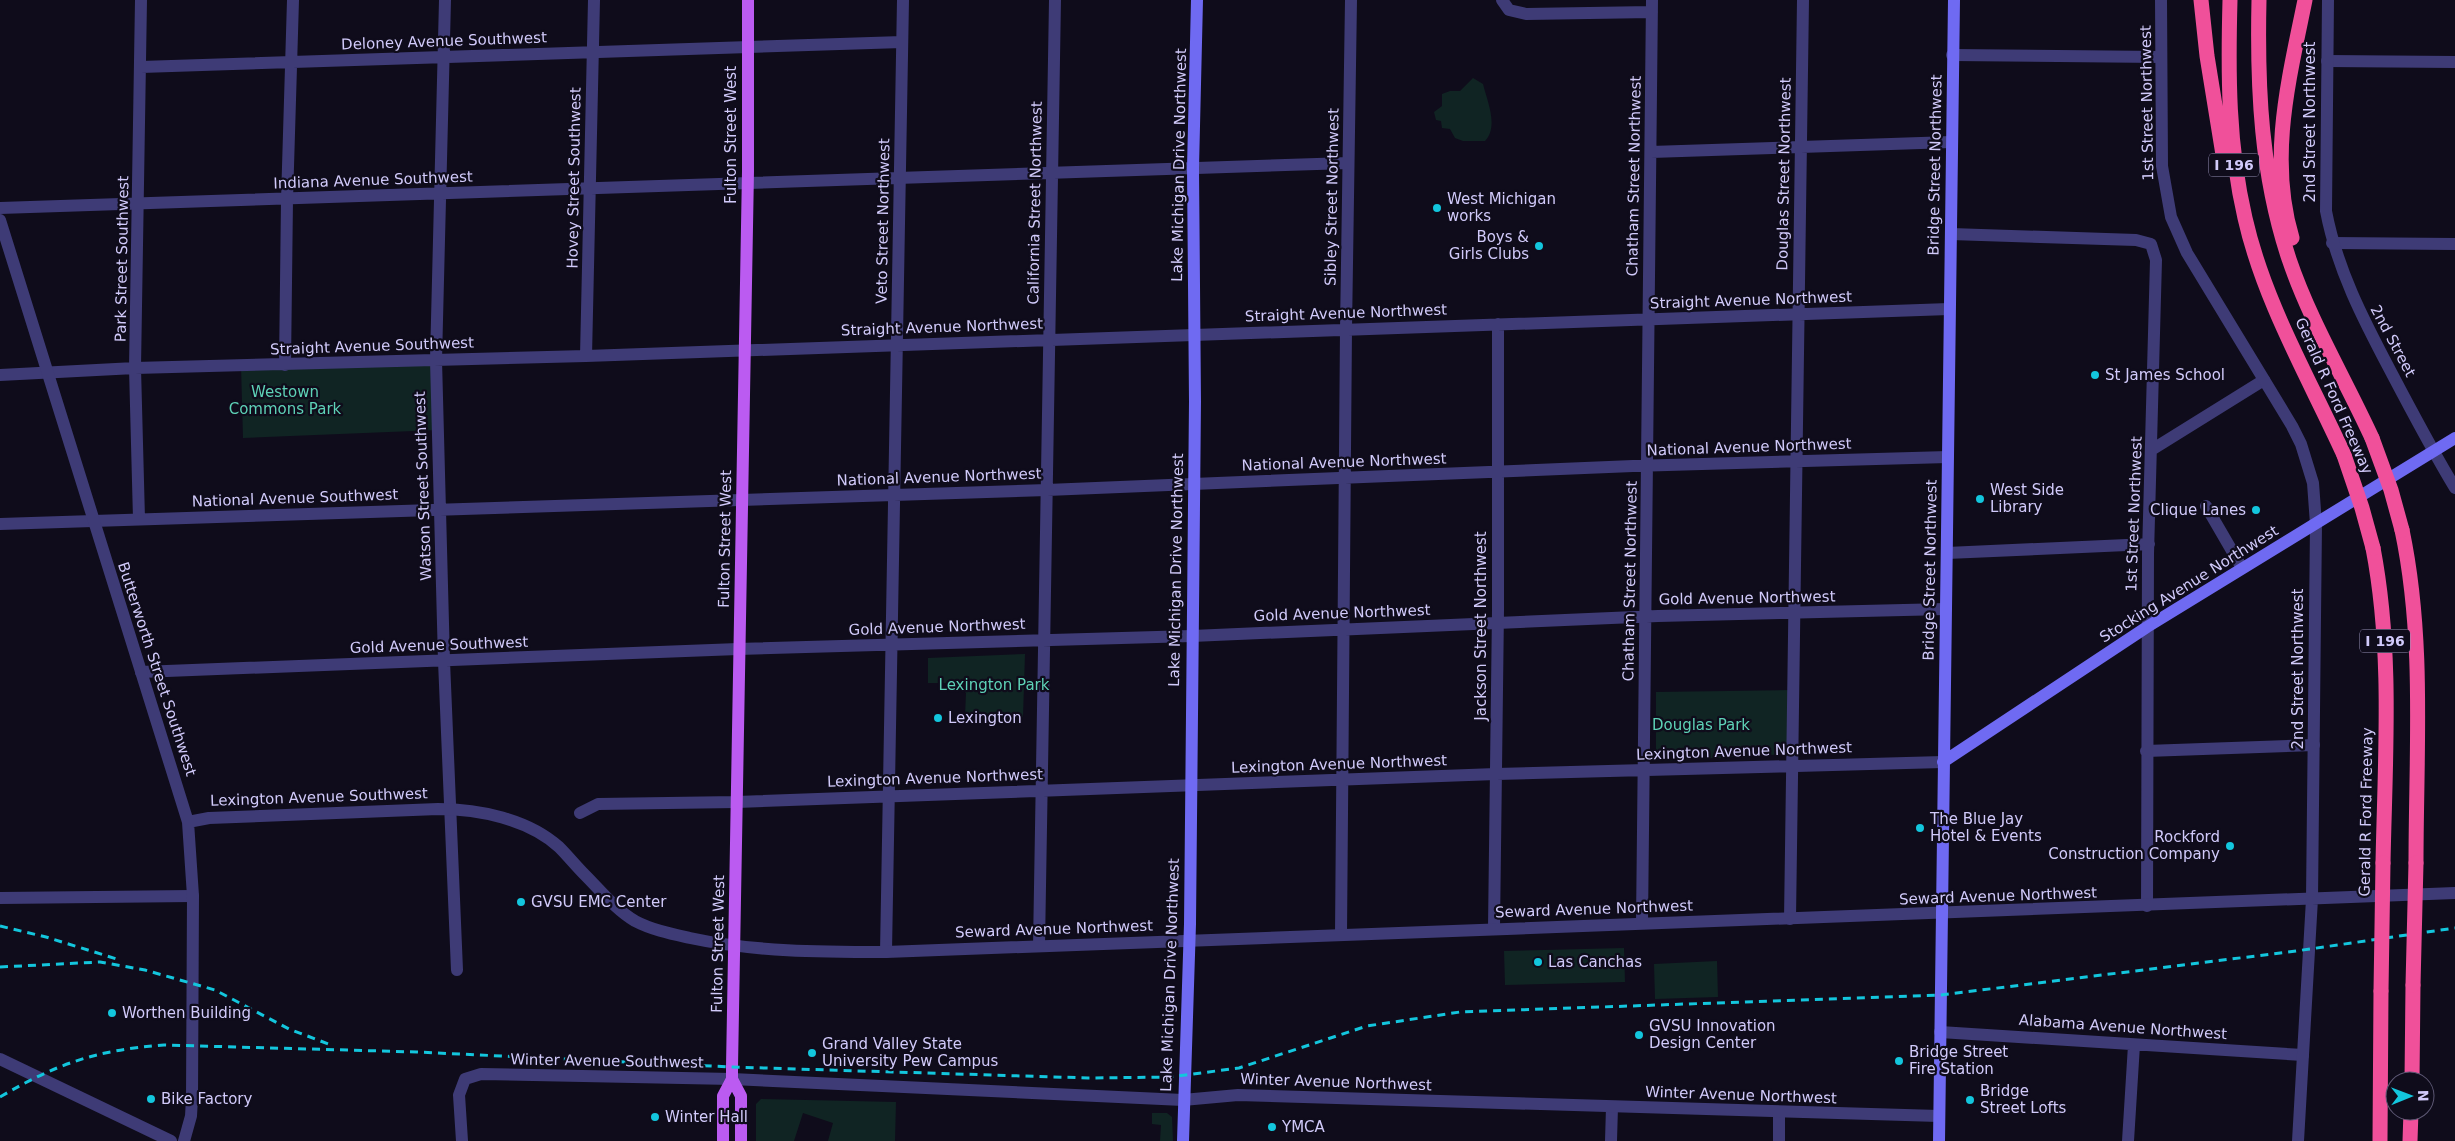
<svg xmlns="http://www.w3.org/2000/svg" width="2455" height="1141" viewBox="0 0 2455 1141" font-family="'DejaVu Sans',sans-serif">
	<rect width="100%" height="100%" fill="#0f0c1b"/>
	<path fill="#102423" d="M1473 78 1483 84C1487 101 1499 126 1485 141H1463L1455 138 1450 129 1442 128 1441 121 1436 120 1434 112 1442 106V94L1450 91H1460Z
		M436 360 438 430 243 438 241 366Z
		M1025 654 1023 717 965 716 966 693 954 683H928V658Z
		M1790 690 1789 754 1659 761 1656 755V692Z
		M1624 948 1625 982 1505 985 1504 951Z
		M1717 961 1718 997 1655 999 1654 964Z
		M761 1099 896 1102 895 1141H828L833 1123 803 1113 794 1141H756V1104Z
		M1152 1113H1167L1172 1117 1173 1141H1160L1161 1125 1152 1124Z"/>
	<g fill="none" stroke-linecap="round" stroke-linejoin="round">
		<path stroke="#3e3b76" stroke-width="12" d="M445 0 436 360 444 661 457 970
			M1502 0 1509 10 1526 14 1652 12
			M1952 55 2161 57
			M2327 61 2455 62
			M141 67 902 42
			M1651 152 1951 142
			M0 208 1348 163
			M1951 234 2136 240 2151 244 2156 260 2148 554 2147 906
			M2332 243 2455 244
			M586 356 594 0
			M285 365 287 200 293 0
			M0 375 135 368 586 356 1949 309
			M2153 449 2264 380
			M2206 506 2242 568
			M139 519 135 368 141 0
			M0 524 1047 490 1633 466 1948 457
			M1947 553 2149 544
			M141 672 738 649 1192 636 1658 616 1946 609
			M2146 751 2314 745
			M580 813 598 804 737 802 1496 774 1943 762
			M0 898 193 896
			M1790 919 1803 0
			M1642 923 1652 0
			M1494 928 1498 610V324
			M1341 935 1346 329 1351 0
			M1039 946 1055 0
			M886 952 903 0
			M1940 1032 2303 1055
			M1611 1141 1612 1107
			M1779 1141V1112
			M2128 1141 2134 1045"/>
		<path stroke="#3e3b76" stroke-width="12" d="M2161 0 2162 166 2171 217 2187 253 2292 426 2301 444 2313 483 2316 524 2312 899 2298 1141
			M2328 0 2326 211C2337 269 2363 319 2390 370 2411 410 2432 450 2455 488
			M0 220 188 822 193 896 192 1098 191 1116 184 1141
			M188 822 209 818 438 809C479 809 528 819 559 847 568 856 576 866 585 875 600 890 616 910 635 921 652 930 672 934 690 938 755 952 820 952 886 952 1409 932 1932 914 2455 893
			M0 1059 171 1141
			M462 1141 459 1095 465 1079 481 1074 732 1079 1183 1100 1238 1095 1939 1116"/>
		<path stroke="#6f6af2" stroke-width="12" d="M1943 762 2147 627 2455 438
			M1183 1141 1190 924 1195 401 1193 168 1197 0
			M1939 1141 1954 0"/>
		<path stroke="#bb5bf1" stroke-width="12" d="M732 1079 741 1096V1141
			M723 1141V1096L732 1079V1067L748 171V0"/>
		<path stroke="#f0509a" stroke-width="15" d="M2201 0 2207 56 2225 167
			M2230 0C2228 74 2228 145 2245 218 2264 302 2309 378 2344 455
			M2259 0C2257 88 2261 175 2289 259 2310 321 2345 379 2372 438
			M2292 238C2268 158 2289 79 2305 0
			M2402 530C2425 639 2416 752 2416 863
			M2373 548C2393 652 2385 759 2383 863
			M2412 1081 2413 985
			M2380 1141 2381 991
			M2410 1141 2411 1111"/>
		<path stroke="#13c6dd" stroke-width="3" stroke-dasharray="8 6" stroke-linecap="butt" d="M0 926 46 937 120 960
			M0 967 100 962 145 970 215 990 289 1029 331 1045
			M0 1097C58 1063 97 1050 164 1045L417 1052 732 1067 1088 1078 1170 1077 1239 1068 1367 1026 1460 1012 1941 995 2296 951 2455 928"/>
		<path stroke="#f0509a" stroke-width="15" d="M2372 438 2391 490 2402 530
			M2344 455 2362 508 2373 548
			M2413 985 2416 863
			M2381 991 2383 863"/>
	</g>
	<g fill="#13c6dd" stroke="#0f0c1b" stroke-width="2">
		<circle cx="1437" cy="208" r="5"/>
		<circle cx="1539" cy="246" r="5"/>
		<circle cx="2095" cy="375" r="5"/>
		<circle cx="1980" cy="499" r="5"/>
		<circle cx="2256" cy="510" r="5"/>
		<circle cx="938" cy="718" r="5"/>
		<circle cx="1920" cy="828" r="5"/>
		<circle cx="2230" cy="846" r="5"/>
		<circle cx="521" cy="902" r="5"/>
		<circle cx="1538" cy="962" r="5"/>
		<circle cx="112" cy="1013" r="5"/>
		<circle cx="1639" cy="1035" r="5"/>
		<circle cx="812" cy="1053" r="5"/>
		<circle cx="1899" cy="1061" r="5"/>
		<circle cx="151" cy="1099" r="5"/>
		<circle cx="1970" cy="1100" r="5"/>
		<circle cx="655" cy="1117" r="5"/>
		<circle cx="1272" cy="1127" r="5"/>
	</g>
	<g text-anchor="middle" dominant-baseline="central" stroke-width="4.5" stroke-linejoin="round" paint-order="stroke">
		<g fill="#0f0c1b" stroke="#9791b7" stroke-width="1">
			<rect x="2209" y="153.5" width="50" height="23" rx="4"/>
			<rect x="2360" y="629.5" width="50" height="23" rx="4"/>
		</g>
		<g font-size="14" font-weight="bold" fill="#d1cafa">
			<text x="2234" y="165">I 196</text>
			<text x="2385" y="641">I 196</text>
		</g>
		<g font-size="15" fill="#d1cafa" stroke="#0f0c1b">
			<text transform="translate(444 41) rotate(-2)">Deloney Avenue Southwest</text>
			<text transform="translate(2147 103) rotate(-91)">1st Street Northwest</text>
			<text transform="translate(2310 122) rotate(-90)">2nd Street Northwest</text>
			<text transform="translate(731 135) rotate(-90)">Fulton Street West</text>
			<text transform="translate(1179 165) rotate(-89)">Lake Michigan Drive Northwest</text>
			<text transform="translate(1935 165) rotate(-89)">Bridge Street Northwest</text>
			<text transform="translate(1784 174) rotate(-89)">Douglas Street Northwest</text>
			<text transform="translate(1634 176) rotate(-89)">Chatham Street Northwest</text>
			<text transform="translate(574 178) rotate(-89)">Hovey Street Southwest</text>
			<text transform="translate(373 180) rotate(-2)">Indiana Avenue Southwest</text>
			<text transform="translate(1332 197) rotate(-89)">Sibley Street Northwest</text>
			<text transform="translate(1035 203) rotate(-89)">California Street Northwest</text>
			<text transform="translate(883 221) rotate(-89)">Veto Street Northwest</text>
			<text transform="translate(122 259) rotate(-89)">Park Street Southwest</text>
			<text transform="translate(1751 300) rotate(-2)">Straight Avenue Northwest</text>
			<text transform="translate(1346 313) rotate(-2)">Straight Avenue Northwest</text>
			<text transform="translate(942 327) rotate(-2)">Straight Avenue Northwest</text>
			<text transform="translate(2393 341) rotate(62)">2nd Street</text>
			<text transform="translate(372 346) rotate(-2)">Straight Avenue Southwest</text>
			<text transform="translate(2334 396) rotate(66)">Gerald R Ford Freeway</text>
			<text transform="translate(1749 447) rotate(-2)">National Avenue Northwest</text>
			<text transform="translate(1344 462) rotate(-2)">National Avenue Northwest</text>
			<text transform="translate(939 477) rotate(-2)">National Avenue Northwest</text>
			<text transform="translate(423 486) rotate(-92)">Watson Street Southwest</text>
			<text transform="translate(295 498) rotate(-2)">National Avenue Southwest</text>
			<text transform="translate(2134 514) rotate(-88)">1st Street Northwest</text>
			<text transform="translate(725 539) rotate(-89)">Fulton Street West</text>
			<text transform="translate(1176 570) rotate(-89)">Lake Michigan Drive Northwest</text>
			<text transform="translate(1930 570) rotate(-89)">Bridge Street Northwest</text>
			<text transform="translate(1630 581) rotate(-89)">Chatham Street Northwest</text>
			<text transform="translate(2189 584) rotate(-32)">Stocking Avenue Northwest</text>
			<text transform="translate(1747 598) rotate(-1)">Gold Avenue Northwest</text>
			<text transform="translate(1342 613) rotate(-2)">Gold Avenue Northwest</text>
			<text transform="translate(1481 626) rotate(-90)">Jackson Street Northwest</text>
			<text transform="translate(937 627) rotate(-2)">Gold Avenue Northwest</text>
			<text transform="translate(439 645) rotate(-2)">Gold Avenue Southwest</text>
			<text transform="translate(157 669) rotate(72)">Butterworth Street Southwest</text>
			<text transform="translate(2298 669) rotate(-90)">2nd Street Northwest</text>
			<text transform="translate(1744 751) rotate(-2)">Lexington Avenue Northwest</text>
			<text transform="translate(1339 764) rotate(-2)">Lexington Avenue Northwest</text>
			<text transform="translate(935 778) rotate(-2)">Lexington Avenue Northwest</text>
			<text transform="translate(319 797) rotate(-2)">Lexington Avenue Southwest</text>
			<text transform="translate(2366 812) rotate(-89)">Gerald R Ford Freeway</text>
			<text transform="translate(1998 896) rotate(-2)">Seward Avenue Northwest</text>
			<text transform="translate(1594 909) rotate(-2)">Seward Avenue Northwest</text>
			<text transform="translate(1054 929) rotate(-2)">Seward Avenue Northwest</text>
			<text transform="translate(718 944) rotate(-89)">Fulton Street West</text>
			<text transform="translate(1170 975) rotate(-88)">Lake Michigan Drive Northwest</text>
			<text transform="translate(2123 1027) rotate(4)">Alabama Avenue Northwest</text>
			<text transform="translate(607 1061) rotate(1)">Winter Avenue Southwest</text>
			<text transform="translate(1336 1082) rotate(2)">Winter Avenue Northwest</text>
			<text transform="translate(1741 1095) rotate(2)">Winter Avenue Northwest</text>
		</g>
		<g font-size="15" fill="#d1cafa" stroke="#0f0c1b" text-anchor="start">
			<text x="1447" y="199">West Michigan<tspan x="1447" dy="17">works</tspan></text>
			<text x="1529" y="237" text-anchor="end">Boys &amp;<tspan x="1529" dy="17">Girls Clubs</tspan></text>
			<text x="2105" y="375">St James School</text>
			<text x="1990" y="490">West Side<tspan x="1990" dy="17">Library</tspan></text>
			<text x="2246" y="510" text-anchor="end">Clique Lanes</text>
			<text x="948" y="718">Lexington</text>
			<text x="1930" y="819">The Blue Jay<tspan x="1930" dy="17">Hotel &amp; Events</tspan></text>
			<text x="2220" y="837" text-anchor="end">Rockford<tspan x="2220" dy="17">Construction Company</tspan></text>
			<text x="531" y="902">GVSU EMC Center</text>
			<text x="1548" y="962">Las Canchas</text>
			<text x="122" y="1013">Worthen Building</text>
			<text x="1649" y="1026">GVSU Innovation<tspan x="1649" dy="17">Design Center</tspan></text>
			<text x="822" y="1044">Grand Valley State<tspan x="822" dy="17">University Pew Campus</tspan></text>
			<text x="1909" y="1052">Bridge Street<tspan x="1909" dy="17">Fire Station</tspan></text>
			<text x="1980" y="1091">Bridge<tspan x="1980" dy="17">Street Lofts</tspan></text>
			<text x="161" y="1099">Bike Factory</text>
			<text x="665" y="1117">Winter Hall</text>
			<text x="1282" y="1127">YMCA</text>
		</g>
		<g font-size="15" fill="#5ed2b7" stroke="#0f0c1b">
			<text x="285" y="392">Westown<tspan x="285" dy="17">Commons Park</tspan></text>
			<text x="994" y="685">Lexington Park</text>
			<text x="1701" y="725">Douglas Park</text>
		</g>
	</g>
	<g transform="translate(2410 1096) rotate(89)"><circle r="24" fill="#0f0c1b" stroke="#5d5874"/>
	<path d="M0-4L9 19L0 12L-9 19Z" fill="#13c6dd"/>
	<text y="-8" font-size="14" font-weight="bold" text-anchor="middle" fill="#d1cafa">N</text>
	</g>
</svg>
